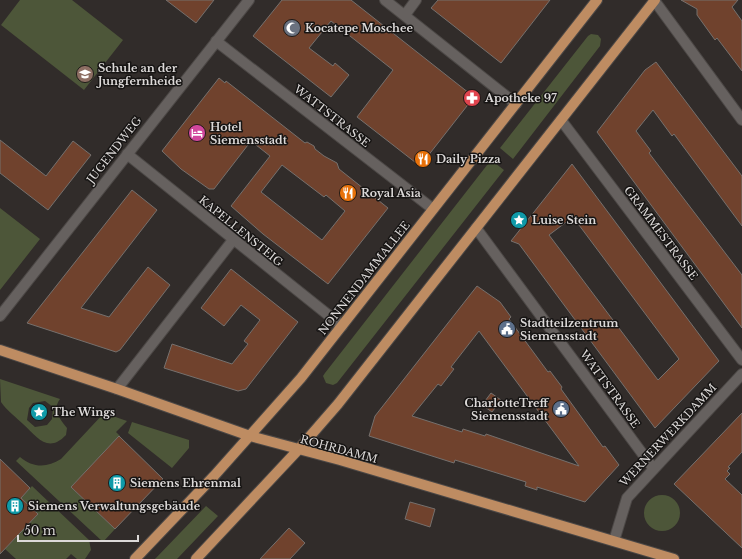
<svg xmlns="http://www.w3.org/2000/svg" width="742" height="559" viewBox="0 0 742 559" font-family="'Libre Baskerville',serif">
	<rect width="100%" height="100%" fill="#312c2a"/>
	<path fill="#4d5639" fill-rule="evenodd" d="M20 0H72L123 40 84 90 1 25Z
		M591 34 598 35 601 39 600 46 513 159 500 148 588 36Z
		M491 160 504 170 337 383 333 385 326 383 323 376 325 373Z
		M0 208 40 239 0 290Z
		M0 379 60 399C52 410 59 418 67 428L66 435C48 454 37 437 23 424 16 417 7 411 1 402ZM45 401 53 407 52 419 47 425 35 427 27 420 29 408 33 403Z
		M104 413 127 421 116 432 120 436 71 487 115 529 103 542 16 461 20 457C33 468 47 468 61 459Z
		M132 422 189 440V448L172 468 128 433Z
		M32 486 89 540 91 550 85 559H77L71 554 66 559H16L5 549 38 514 21 498Z
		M644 513a18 18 0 1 1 36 0a18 18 0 1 1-36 0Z
		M206 506 218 516 177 559H155Z"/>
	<path fill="#70422d" stroke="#75706d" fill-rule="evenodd" d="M166 0H214L196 23Z
		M282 0H351L474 97 420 166 357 117 393 70 331 21 309 48 333 66 335 63 349 75 331 97 253 36Z
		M438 0H550L501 63 431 8Z
		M681 0H738L732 7 742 21V71L717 38 715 40 697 15V9Z
		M656 62 742 176V226L674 134 672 136 653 110 636 131 651 151 649 153 742 275V328L597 132 645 70Z
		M219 78 225 83 226 81 305 143 307 142 314 146 315 149 324 156 337 163 339 169 388 208 328 284 263 234 231 206 270 156 251 141 214 189H209L181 169 162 151ZM282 165 324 197 326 195 345 211 322 240 261 192Z
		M0 140 46 176 73 141 91 155 48 210 0 173Z
		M572 164 719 361 655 428 519 244 511 241ZM573 217 679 359 658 380 549 235Z
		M132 190 157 210 81 308 109 317 148 267 170 285 120 350 116 352 27 323Z
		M231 269 298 322 246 389 238 391 164 368 172 344 232 364 248 344 244 341 260 320 241 305 224 326 201 308Z
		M477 286 500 302 511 317 509 319 548 372 550 371 562 387 561 389 603 447 605 446 619 465 585 502 537 487V490L525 486 526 482 455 460 454 463 369 436 375 416ZM479 331 530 400 579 466 486 434 485 436 463 429 462 432 412 416 438 384 441 386 454 369 451 367Z
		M491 393 501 400 492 412 482 405Z
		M742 413V452L728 467 730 468 727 471 730 474 725 479 742 495V548L674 484Z
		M119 436 163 479 115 529 71 487Z
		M0 459 30 488 21 498 38 514 0 554Z
		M410 502 435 509 430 527 405 519Z
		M289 528 305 543 290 559H260Z"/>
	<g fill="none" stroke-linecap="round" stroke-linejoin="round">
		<g stroke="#4c4846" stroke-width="12">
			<path id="minor" d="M385 0 516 104
				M654 0 742 120
				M405 15 416 0
				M216 41 433 209
				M561 120 742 360
				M127 154 342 326
				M476 228 653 468
				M0 316 249 0
				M117 389 233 240
				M614 541 627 498 742 374"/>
		</g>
		<g stroke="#4c4846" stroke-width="12">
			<path id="major" d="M0 350 117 389 250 436 340 460 674 559
				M135 559 214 476 301 378 597 0
				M196 559 298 450 338 404 655 0"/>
		</g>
		<use href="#minor" stroke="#66615f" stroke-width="10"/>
		<use href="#major" stroke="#be8c62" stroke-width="10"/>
	</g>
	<defs>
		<g id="mosque-disc" transform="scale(0.9)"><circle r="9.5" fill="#6b7280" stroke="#171514"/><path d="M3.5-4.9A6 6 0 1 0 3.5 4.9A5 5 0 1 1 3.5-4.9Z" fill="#fff"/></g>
		<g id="school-disc" transform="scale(0.9)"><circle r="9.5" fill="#8d6e63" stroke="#171514"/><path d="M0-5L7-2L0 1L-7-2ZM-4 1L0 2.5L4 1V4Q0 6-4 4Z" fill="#fff"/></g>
		<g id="pharmacy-disc" transform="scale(0.9)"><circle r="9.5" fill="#e0444e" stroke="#171514"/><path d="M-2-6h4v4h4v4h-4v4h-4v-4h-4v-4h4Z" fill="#fff"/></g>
		<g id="hotel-disc" transform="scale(0.9)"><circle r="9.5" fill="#d1479c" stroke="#171514"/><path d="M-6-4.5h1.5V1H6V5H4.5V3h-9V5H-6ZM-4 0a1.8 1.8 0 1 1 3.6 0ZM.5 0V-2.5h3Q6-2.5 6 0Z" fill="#fff"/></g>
		<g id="restaurant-disc" transform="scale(0.9)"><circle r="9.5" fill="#e8710a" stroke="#171514"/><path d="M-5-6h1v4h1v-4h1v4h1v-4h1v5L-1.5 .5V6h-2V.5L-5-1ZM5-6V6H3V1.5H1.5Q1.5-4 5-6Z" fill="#fff"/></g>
		<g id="sight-disc" transform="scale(0.9)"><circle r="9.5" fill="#0f9aa8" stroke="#171514"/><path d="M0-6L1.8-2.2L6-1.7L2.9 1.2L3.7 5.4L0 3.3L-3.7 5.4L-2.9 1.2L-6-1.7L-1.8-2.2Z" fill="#fff"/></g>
		<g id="civic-disc" transform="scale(0.9)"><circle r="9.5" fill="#5c6f8a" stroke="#171514"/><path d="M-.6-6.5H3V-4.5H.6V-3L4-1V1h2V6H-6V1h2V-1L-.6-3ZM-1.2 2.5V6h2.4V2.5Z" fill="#fff"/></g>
		<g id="building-disc" transform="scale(0.9)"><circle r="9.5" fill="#0f9aa8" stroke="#171514"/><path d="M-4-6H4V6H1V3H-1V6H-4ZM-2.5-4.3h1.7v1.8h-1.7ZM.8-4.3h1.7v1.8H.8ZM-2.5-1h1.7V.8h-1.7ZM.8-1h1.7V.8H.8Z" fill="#fff"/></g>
	</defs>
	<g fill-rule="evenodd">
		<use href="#mosque-disc" x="292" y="28"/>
		<use href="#school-disc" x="85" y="74"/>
		<use href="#pharmacy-disc" x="472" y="98"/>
		<use href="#hotel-disc" x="197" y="133"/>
		<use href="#restaurant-disc" x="423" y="159"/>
		<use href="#restaurant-disc" x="348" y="193"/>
		<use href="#sight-disc" x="519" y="220"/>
		<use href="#civic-disc" x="507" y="329"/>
		<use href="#civic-disc" x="561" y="409"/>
		<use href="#sight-disc" x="39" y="412"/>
		<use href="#building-disc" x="117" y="483"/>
		<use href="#building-disc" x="15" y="506"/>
	</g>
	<g text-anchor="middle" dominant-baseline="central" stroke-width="3" stroke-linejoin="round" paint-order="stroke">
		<g font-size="11" font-weight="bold" fill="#dcd9d8" stroke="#171514" text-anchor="start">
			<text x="305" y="28">Kocatepe Moschee</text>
			<text x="98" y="68">Schule an der<tspan x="98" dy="13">Jungfernheide</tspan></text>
			<text x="485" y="98">Apotheke 97</text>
			<text x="210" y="127">Hotel<tspan x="210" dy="13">Siemensstadt</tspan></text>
			<text x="436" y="159">Daily Pizza</text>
			<text x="361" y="193">Royal Asia</text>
			<text x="532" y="220">Luise Stein</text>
			<text x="520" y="323">Stadtteilzentrum<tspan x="520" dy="13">Siemensstadt</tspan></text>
			<text x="548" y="403" text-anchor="end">CharlotteTreff<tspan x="548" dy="13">Siemensstadt</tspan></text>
			<text x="52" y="412">The Wings</text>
			<text x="130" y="483">Siemens Ehrenmal</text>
			<text x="28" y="506">Siemens Verwaltungsgebäude</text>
		</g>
		<g font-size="11" fill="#dcd9d8" stroke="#171514">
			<text transform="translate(332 116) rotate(38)">WATTSTRASSE</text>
			<text transform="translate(114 150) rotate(-52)">JUGENDWEG</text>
			<text transform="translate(241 231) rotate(39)">KAPELLENSTEIG</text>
			<text transform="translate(661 233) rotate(53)">GRAMMESTRASSE</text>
			<text transform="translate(364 278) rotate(-52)">NONNENDAMMALLEE</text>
			<text transform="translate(610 389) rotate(54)">WATTSTRASSE</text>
			<text transform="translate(668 435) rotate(-47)">WERNERWERKDAMM</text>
			<text transform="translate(339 449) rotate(15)">ROHRDAMM</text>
		</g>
	</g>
	<path d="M18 535v6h120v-6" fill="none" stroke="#dcd9d8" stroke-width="2"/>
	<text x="24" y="535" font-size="12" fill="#dcd9d8" stroke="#171514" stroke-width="3" paint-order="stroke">50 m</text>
</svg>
